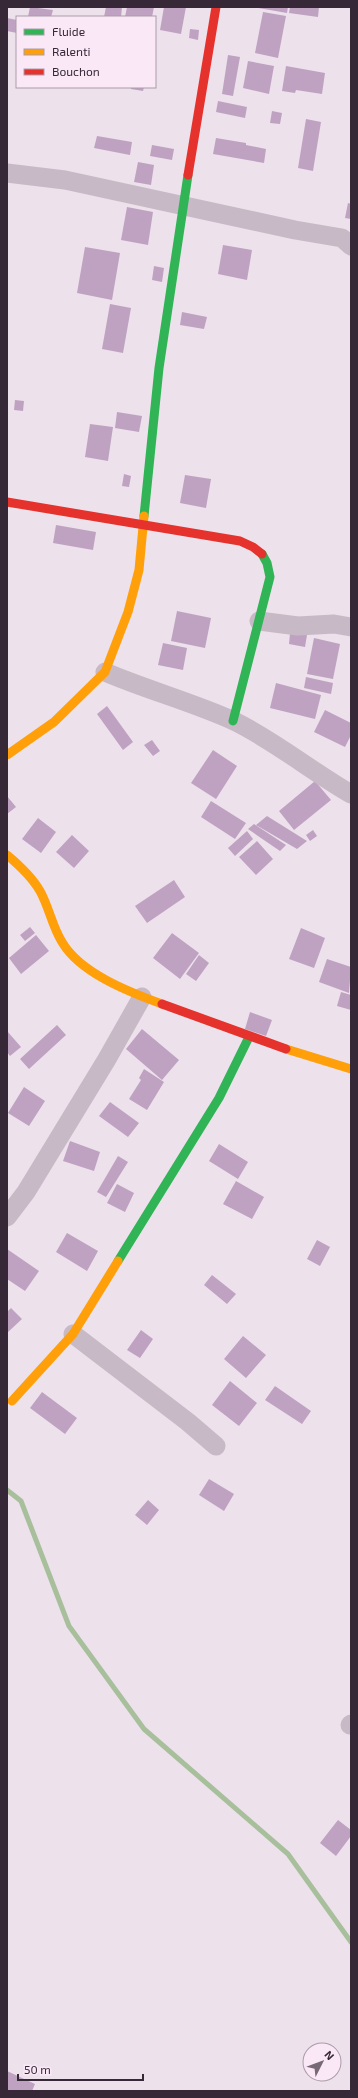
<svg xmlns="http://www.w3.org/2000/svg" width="358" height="2098" viewBox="0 0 358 2098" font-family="'Exo 2',sans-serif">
	<rect width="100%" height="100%" fill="#ede1ec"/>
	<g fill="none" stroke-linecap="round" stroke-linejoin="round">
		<path stroke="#a8bf9c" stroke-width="5" d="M7 1490 21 1501 69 1626 144 1729 288 1854 351 1942"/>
	</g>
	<path fill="#bfa2c1" d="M30 7 53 10 51 17H28Z
		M106 7H122L121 17H104Z
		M127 7H154L152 17H125Z
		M164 7H186L181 34 160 30Z
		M252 7H288L287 13Z
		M290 7H319L318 17 289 13Z
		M263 12 286 16 278 58 255 53Z
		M7 18 17 20V33L7 31Z
		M190 29 199 30 198 40 189 38Z
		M228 55 240 57 233 96 222 94Z
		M248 61 274 66 269 94 243 88Z
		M286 66 325 73 322 94 296 90 295 93 282 91Z
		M131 87H144L143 91 131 89Z
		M218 101 247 107 245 118 216 112Z
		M272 111 282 113 280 124 270 123Z
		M306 119 321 122 313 171 298 168Z
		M97 136 132 142 130 155 94 148Z
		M216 138 246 143V145L266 149 264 163 213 154Z
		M152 145 174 149 172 160 150 156Z
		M138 162 154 165 151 185 134 182Z
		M348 203 351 204V219L345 218Z
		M127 207 153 212 148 245 121 240Z
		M223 245 252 250 247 280 218 274Z
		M85 247 120 253 112 300 77 293Z
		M154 266 164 268 162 282 152 280Z
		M110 304 131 308 123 353 102 349Z
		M182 312 207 317 204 329 180 325Z
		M15 400 24 401 23 411 14 410Z
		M117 412 142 416 139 432 115 428Z
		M90 424 113 427 108 461 85 457Z
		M124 474 131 476 129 487 122 486Z
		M185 475 211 479 206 508 180 503Z
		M56 525 96 532 93 550 53 543Z
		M177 611 211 618 205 648 171 641Z
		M290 633 307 635 305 647 289 644Z
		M314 638 340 644 333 679 307 674Z
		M163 643 187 648 183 670 158 665Z
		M306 677 333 683 331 694 304 688Z
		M276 683 321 695 315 719 270 708Z
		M107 706 133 742 123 750 97 714Z
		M325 710 351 723V735L345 747 314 732Z
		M152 740 160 751 153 756 144 745Z
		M213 750 237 766 216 799 191 783Z
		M315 781 331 800 294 830 279 811Z
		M7 796 16 807 7 814Z
		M211 801 246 823 235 839 201 817Z
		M267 816 307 841 297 849 256 825Z
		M38 818 56 832 41 853 22 839Z
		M254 824 286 845 280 851 248 829Z
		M313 830 317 836 310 841 306 835Z
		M247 831 253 839 235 856 228 848Z
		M72 835 89 851 74 868 56 852Z
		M257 841 273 859 256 875 239 857Z
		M174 880 185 897 147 923 135 906Z
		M30 927 35 933 25 941 20 935Z
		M301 928 325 938 314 968 289 959Z
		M172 933 199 953 180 979 153 958Z
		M36 935 49 951 21 974 9 958Z
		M199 955 209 963 196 981 186 974Z
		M327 959 351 967 349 993 319 982Z
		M341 992 351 995V1010L337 1006Z
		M250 1012 272 1020 266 1036 245 1029Z
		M57 1025 66 1035 29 1069 20 1059Z
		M142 1029 179 1060 162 1080 126 1049Z
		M7 1031 21 1047 10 1056 7 1052Z
		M144 1069 164 1082 147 1110 129 1099 141 1080 139 1078Z
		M24 1087 45 1101 29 1126 8 1113Z
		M110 1102 139 1123 128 1137 99 1116Z
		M70 1141 100 1152 94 1171 63 1161Z
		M219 1144 248 1162 238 1179 209 1161Z
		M118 1156 128 1162 106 1197 97 1192Z
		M236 1181 264 1197 252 1219 223 1204Z
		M117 1184 134 1193 125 1212 107 1203Z
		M67 1233 98 1251 87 1271 56 1252Z
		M317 1240 330 1247 320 1266 307 1259Z
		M7 1249 39 1271 25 1291 7 1279Z
		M212 1275 236 1294 227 1304 204 1285Z
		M11 1308 22 1319 7 1333V1312Z
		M141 1330 153 1339 140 1358 127 1350Z
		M243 1336 266 1355 246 1378 224 1359Z
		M230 1381 257 1403 239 1426 212 1405Z
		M275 1386 311 1411 302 1424 265 1400Z
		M42 1392 77 1418 65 1434 30 1408Z
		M209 1479 234 1494 224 1511 199 1495Z
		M148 1500 159 1510 147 1525 135 1515Z
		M338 1820 351 1830V1836L336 1856 320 1843Z
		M7 2071 35 2084 32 2091H7Z"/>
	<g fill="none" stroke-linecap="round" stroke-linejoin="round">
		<path stroke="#c7b9c5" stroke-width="19" d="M7 173 65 180 295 230 342 238 351 246
			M259 621 298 626 334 624 351 627
			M105 672C147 690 192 702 234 721 275 741 311 771 351 794
			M7 1217 26 1192 107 1059 142 997
			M73 1334 188 1422 216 1446
			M350 1725 351 1724"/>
		<path stroke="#30b455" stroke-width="9" d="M144 516 159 368 188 175
			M233 721 270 577 267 563 262 554
			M118 1261 219 1098 249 1037"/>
		<path stroke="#ff9f0a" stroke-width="9" d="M7 755 54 722 105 672 128 612 139 570 144 516
			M7 855C19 865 32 877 40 891 49 907 52 926 62 942 80 973 129 992 162 1004
			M286 1049 351 1069
			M12 1401 73 1334 118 1261"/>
		<path stroke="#e5322d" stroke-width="9" d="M188 175 216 7
			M7 502 240 541 253 547 262 554
			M162 1004 286 1049"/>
	</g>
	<rect width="358" height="2098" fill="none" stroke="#372837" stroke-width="16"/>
	<rect x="16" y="16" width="140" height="72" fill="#fae8f7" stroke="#ac9baa"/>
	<rect x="24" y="29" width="20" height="6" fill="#30b455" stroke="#ac9baa"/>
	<text x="52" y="36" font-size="12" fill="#372837">Fluide</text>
	<rect x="24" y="49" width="20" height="6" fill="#ff9f0a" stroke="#ac9baa"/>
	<text x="52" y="56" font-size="12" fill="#372837">Ralenti</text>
	<rect x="24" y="69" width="20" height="6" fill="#e5322d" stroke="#ac9baa"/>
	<text x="52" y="76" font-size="12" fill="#372837">Bouchon</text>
	<g transform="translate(322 2062) rotate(48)"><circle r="19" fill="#fae8f7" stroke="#ac9baa"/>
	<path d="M0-3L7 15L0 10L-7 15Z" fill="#776976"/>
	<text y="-6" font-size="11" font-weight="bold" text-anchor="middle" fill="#372837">N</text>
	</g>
	<path d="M18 2074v6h125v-6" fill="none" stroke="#372837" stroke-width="2"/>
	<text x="24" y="2074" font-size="12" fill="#372837" stroke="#fae8f7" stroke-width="3" paint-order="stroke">50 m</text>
</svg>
